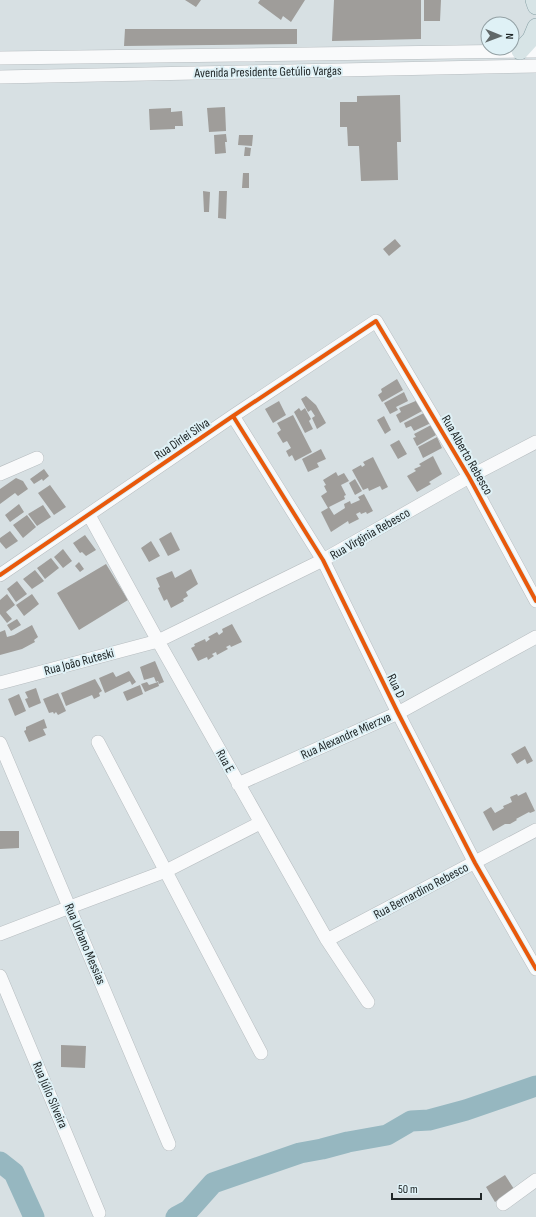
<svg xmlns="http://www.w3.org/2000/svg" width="536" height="1217" viewBox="0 0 536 1217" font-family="'Sofia Sans Condensed',sans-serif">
	<rect width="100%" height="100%" fill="#d7e0e3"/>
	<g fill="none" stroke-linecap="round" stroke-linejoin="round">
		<path stroke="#96b7c0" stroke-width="21" d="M0 1162 14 1173 34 1217
			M176 1217 189 1210 213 1183 300 1153 322 1149 348 1142 387 1135 411 1121 429 1120 466 1110 536 1086"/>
	</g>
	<path fill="#9f9d9a" d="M185 0H201L196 7Z
		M260 0H305L291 22 283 16 281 20 258 3Z
		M334 0H421V39L332 41Z
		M424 0H441L440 21H424Z
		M125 29H297V44L124 46Z
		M400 95 401 142H397L398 180 361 181 359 146H348L347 127H340V102H357V96Z
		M225 107 226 131 209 132 207 108Z
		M171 108V112L182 111 183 126H175V129L150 130 149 109Z
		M226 134 227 142H225L226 153 215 154 214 135Z
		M239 135H253L252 146 238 145Z
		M245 147 251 148 250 156H244Z
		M243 173H249V188H242Z
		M203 191 210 192 209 212H204Z
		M219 191H227L226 219 218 218Z
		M395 239 401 246 389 256 383 249Z
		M397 379 403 390 382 402 378 395 382 392 381 389Z
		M404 392 408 401 396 407 398 410 390 414 384 403Z
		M306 396 316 405 326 423 317 429 312 418 315 416 311 410 308 412 301 399Z
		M418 400 424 410 400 423 396 415 401 412 399 408Z
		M279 401 286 415 273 423 265 409Z
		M299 408 301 411 305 408 311 419 309 421 313 429 305 433 294 412Z
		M424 413 431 423 414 431 411 426 406 428 404 423Z
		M293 415 312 452 295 461 292 455 289 457 286 451 291 448 287 441 283 443 277 433 281 430 277 423Z
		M384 416 391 430 385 434 377 420Z
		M431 425 436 435 417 446 413 438 416 437 414 434Z
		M437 437 442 448 423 458 418 447Z
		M399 440 407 454 398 459 390 445Z
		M321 449 326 459 317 463 319 467 308 472 302 459Z
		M433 456 442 474 429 482 431 484 417 492 407 476 416 471 414 469 421 466 419 464Z
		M373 457 388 487 382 490 380 486 369 491 368 488 363 490 352 470 361 465 362 467 365 465 363 462Z
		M44 469 49 476 43 481 42 479 34 484 30 479Z
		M336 472 338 476 344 473 349 481 341 485 346 495 344 496 345 499 329 507 334 515 345 508 344 504 350 501 351 504 360 500 358 497 364 494 373 511 367 514 366 512 361 514 360 512 356 514 359 519 349 524 348 521 331 532 321 512 328 508 321 496 327 492 324 486 326 485 323 480Z
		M16 478 23 481 28 489 18 496 15 493 0 504V489Z
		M355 479 362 491 355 495 349 483Z
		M50 485 66 507 54 515 38 493Z
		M19 504 24 512 10 522 5 515Z
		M43 505 51 517 37 526 28 514Z
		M27 515 36 527 23 538 13 525Z
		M10 531 18 541 6 549 0 542V538Z
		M171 532 180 550 168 556 159 539Z
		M85 535 96 550 86 556 82 552 80 553 73 543Z
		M151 541 160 556 149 562 141 548Z
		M63 549 72 561 63 568 54 557Z
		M51 558 59 568 45 579 37 568Z
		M79 562 84 569 80 572 75 566Z
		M106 564 128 600 79 630 57 593Z
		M191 569 198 584 186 592 188 596 183 599 184 601 171 608 167 599 164 601 158 588 160 587 156 578 172 571 175 578Z
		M35 570 44 581 32 589 23 579Z
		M17 581 27 594 16 602 7 589Z
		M7 594 15 605 6 612 12 619 7 623 0 614V600Z
		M32 594 39 604 24 616 16 605Z
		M17 619 21 625 11 631 7 625Z
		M232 624 242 642 231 647 230 645 226 647 228 649 217 655 216 652 212 654 214 656 208 660 207 657 198 661 191 648 195 646 194 644 205 639 206 642 210 639 208 637 217 632 219 635 223 632 222 629Z
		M32 625 38 637 34 640 35 642 22 649 0 655V632L5 630 7 637 14 635Z
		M155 661 164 682 159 684 158 681 156 682 154 677 144 680 140 667Z
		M129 671 136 682 132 685 130 681 105 693 99 678 113 672 116 677Z
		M95 679 102 691 99 693 100 696 94 699 92 695 66 706 61 693Z
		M147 682 149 685 158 682 159 686 145 692 141 684Z
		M140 685 143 694 127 701 123 692Z
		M36 688 41 703 29 708 25 699 28 698 25 692Z
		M58 693 66 711 58 715 56 712 54 714 53 712 49 713 43 699Z
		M19 694 26 711 15 716 8 699Z
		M44 719 47 728 43 729 46 735 29 742 24 731 26 730V727Z
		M525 746 533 761 527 764 525 759 517 764 511 754Z
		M526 792 535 811 530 813 529 812 516 819 517 820 510 824H505L493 831 483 812 491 807 495 813 504 808 503 806 512 802 510 797 517 794 518 796Z
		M0 831H19V848L0 849Z
		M61 1045 86 1046 85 1068 61 1067Z
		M505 1175 514 1189 495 1202 486 1187Z"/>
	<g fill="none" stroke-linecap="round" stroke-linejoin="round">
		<g stroke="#b7bdc0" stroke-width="14">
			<path id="minor" d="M0 58 536 51
				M0 77 536 66
				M233 416 323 560 398 713 475 863 536 969
				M0 474 37 458
				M89 515 158 641 327 940 368 1002
				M0 575 233 416 376 321 469 477 536 601
				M0 683 158 641 323 560 469 477 536 442
				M98 742 261 1053
				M0 743 169 1144
				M238 784 398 713 536 637
				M0 934 70 907 166 871 260 823
				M327 940 536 830
				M0 976 99 1213
				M503 1204 536 1180"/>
		</g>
		<g stroke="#87a0a5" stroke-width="18">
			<path id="major" d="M534 0 536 6
				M520 51 531 39 536 27"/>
		</g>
		<use href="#minor" stroke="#f9fafb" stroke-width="13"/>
		<use href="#major" stroke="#d7e4e6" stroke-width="17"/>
		<g stroke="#dff1f6" stroke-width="6">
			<path id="cycleway" d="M233 416 323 560 398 713 475 863 536 969
				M0 575 233 416 376 321 469 477 536 601"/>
		</g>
		<use href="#cycleway" stroke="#e8590c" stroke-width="4"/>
	</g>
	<g text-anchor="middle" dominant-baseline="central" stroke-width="4" stroke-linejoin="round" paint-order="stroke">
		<g font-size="13" fill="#202728" stroke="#dff1f6">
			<text transform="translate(268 72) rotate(-1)">Avenida Presidente Getúlio Vargas</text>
			<text transform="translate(182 439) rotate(-34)">Rua Dirlei Silva</text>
			<text transform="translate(467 455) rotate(60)">Rua Alberto Rebesco</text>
			<text transform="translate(370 534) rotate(-30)">Rua Virginia Rebesco</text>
			<text transform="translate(79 662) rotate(-15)">Rua João Ruteski</text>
			<text transform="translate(396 686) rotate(64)">Rua D</text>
			<text transform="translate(346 736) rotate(-24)">Rua Alexandre Mierzva</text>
			<text transform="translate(225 761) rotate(61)">Rua E</text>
			<text transform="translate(421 891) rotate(-28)">Rua Bernardino Rebesco</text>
			<text transform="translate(85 944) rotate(67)">Rua Urbano Messias</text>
			<text transform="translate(50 1095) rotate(67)">Rua Júlio Silveira</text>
		</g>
	</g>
	<g transform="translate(500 36) rotate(91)"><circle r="19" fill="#dff1f6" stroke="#93a0a4"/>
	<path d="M0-3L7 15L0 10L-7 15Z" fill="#606869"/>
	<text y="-6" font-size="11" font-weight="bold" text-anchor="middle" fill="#202728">N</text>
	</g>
	<path d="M392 1193v6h89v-6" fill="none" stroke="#202728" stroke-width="2"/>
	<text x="398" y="1193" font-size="12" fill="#202728" stroke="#dff1f6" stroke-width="3" paint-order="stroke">50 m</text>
</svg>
